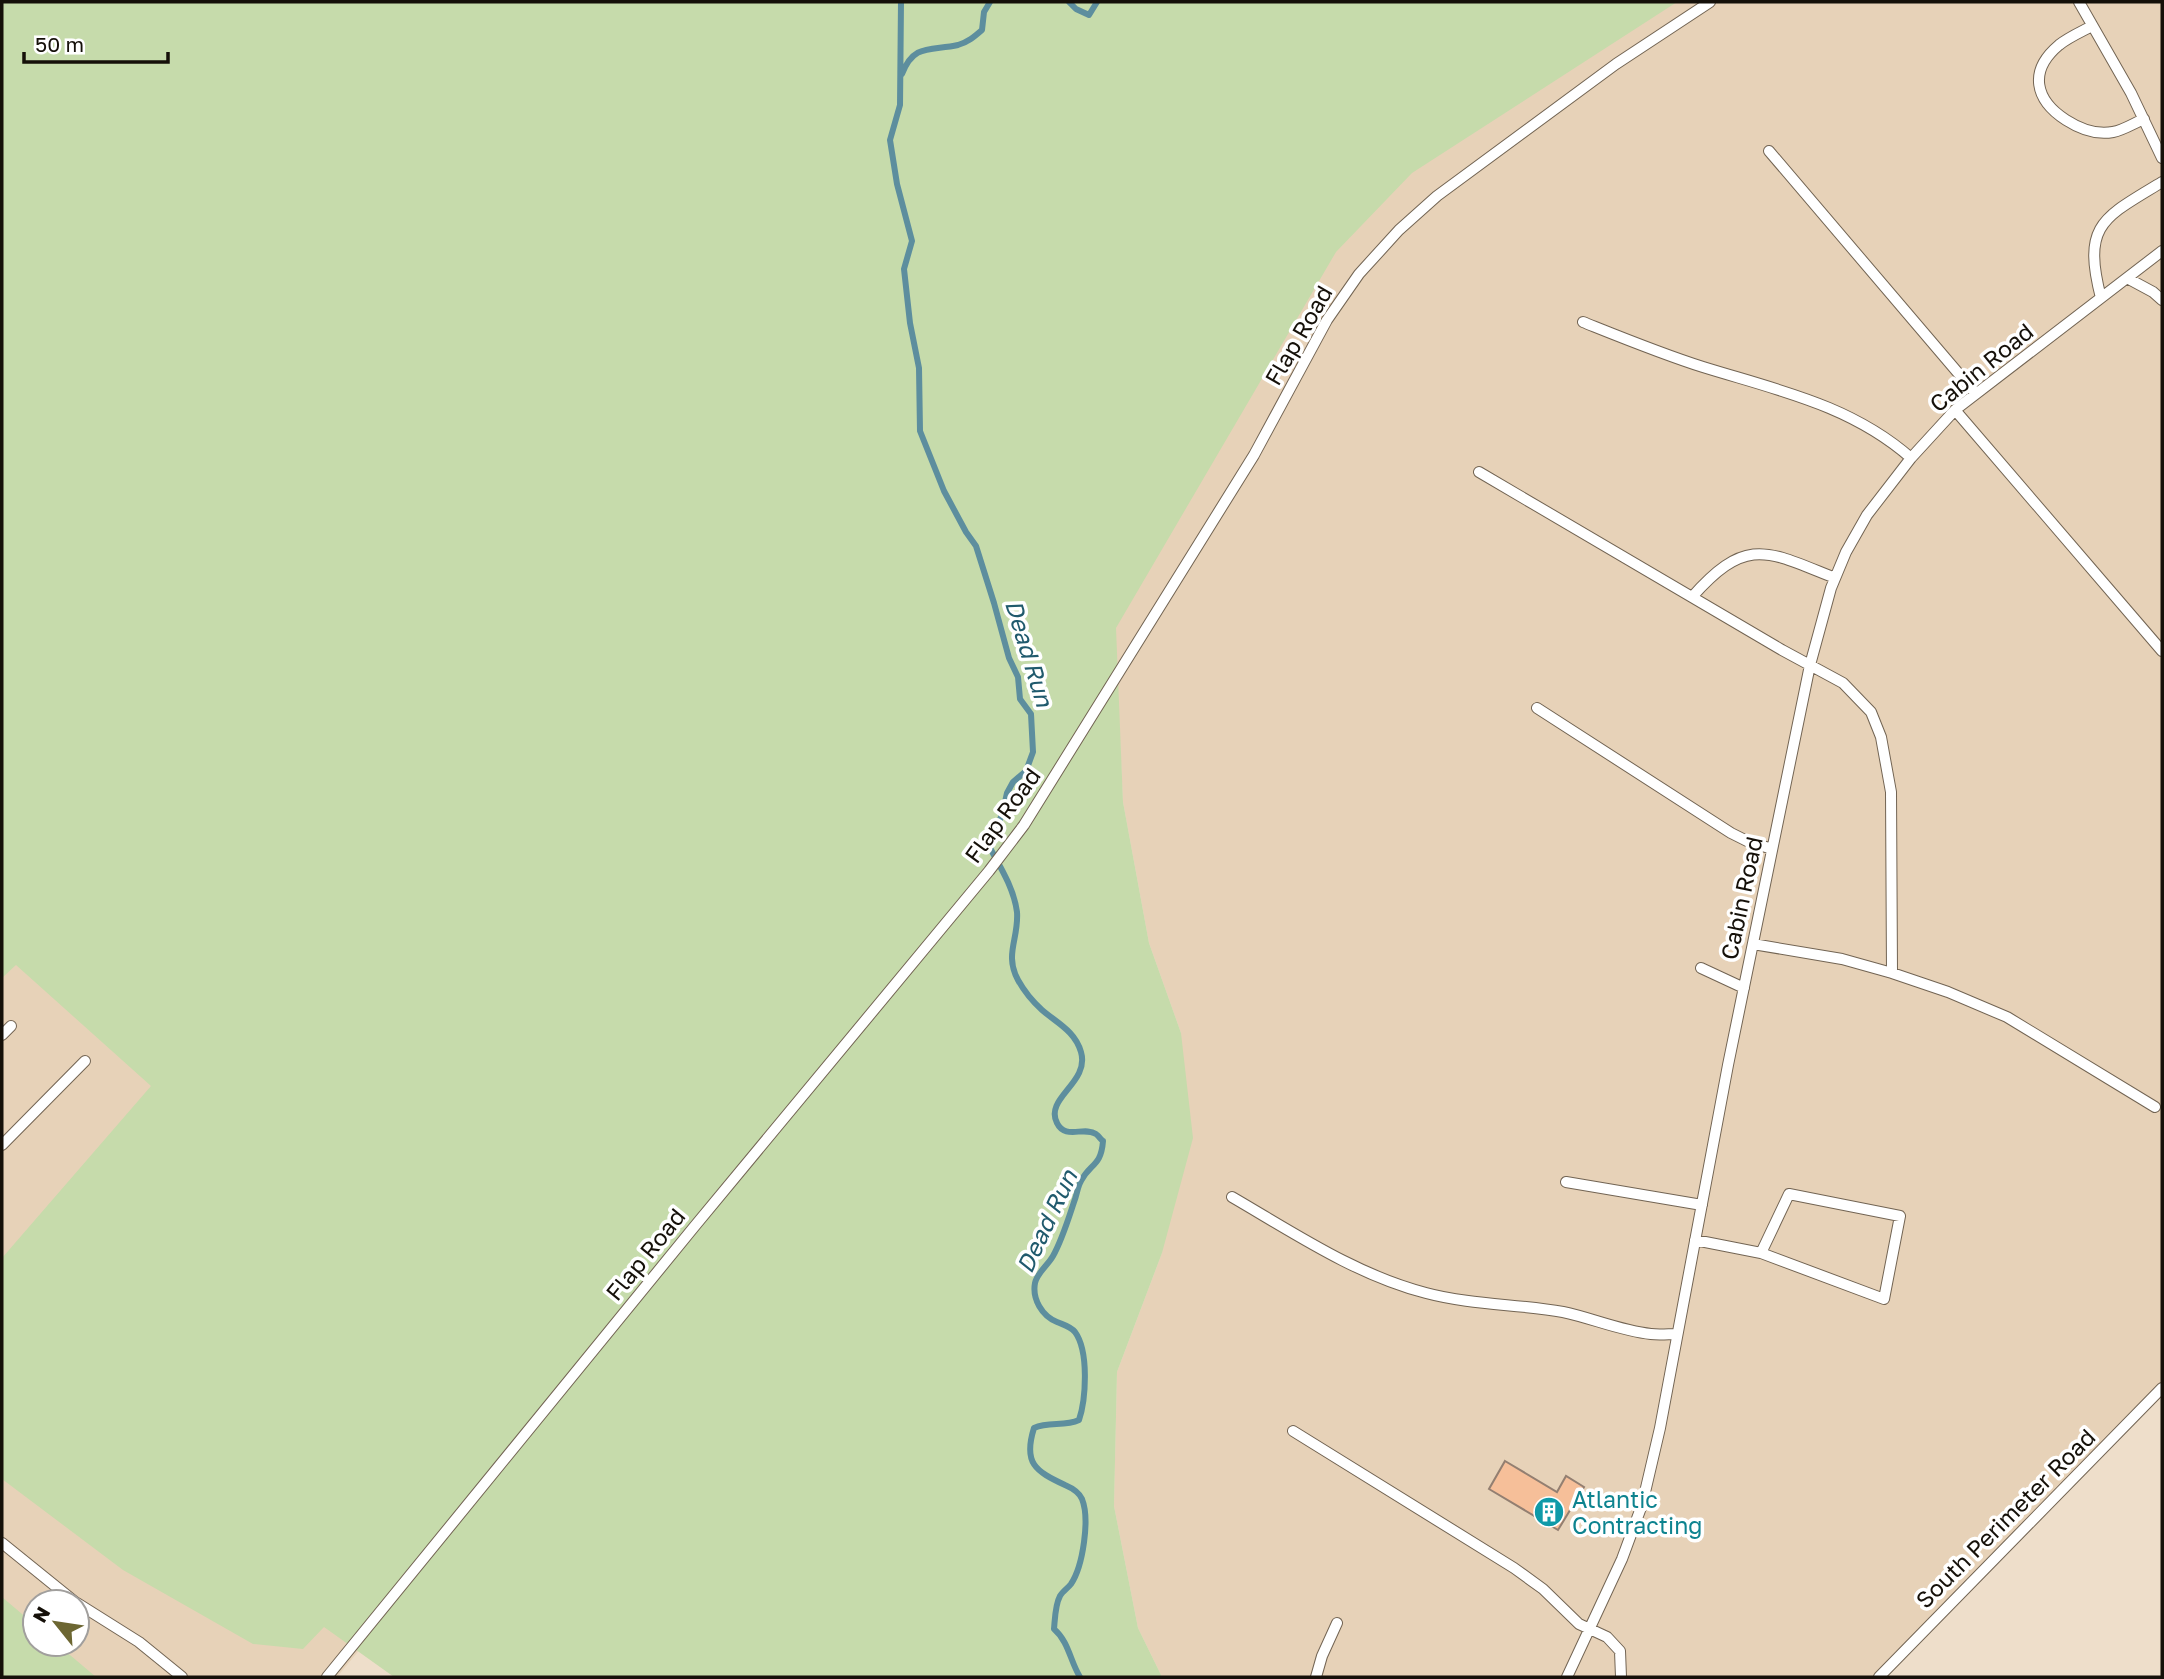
<svg xmlns="http://www.w3.org/2000/svg" width="2164" height="1679" viewBox="0 0 2164 1679" font-family="'Golos Text',sans-serif">
	<rect width="100%" height="100%" fill="#eedeca"/>
	<path fill="#e7d2b8" fill-rule="evenodd" d="M2 2H2162V1388L1879 1677H1162L1138 1628 1114 1506 1117 1372 1162 1253 1181 1033 1149 943 1123 802 1118 699 1009 866 337 1677H2ZM35 1602H77V1644H35Z"/>
	<path fill="#c6dbab" d="M2 2H1677L1412 173 1336 252 1116 628 1123 802 1149 943 1181 1033 1193 1138 1162 1253 1117 1372 1114 1506 1138 1628 1162 1677H394L324 1627 303 1649 253 1644 123 1570 2 1479V1258L151 1086 16 965 2 978Z
		M2 1597 35 1625V1644H57L96 1677H2Z"/>
	<g fill="none" stroke-linecap="round" stroke-linejoin="round">
		<path stroke="#5d8e9e" stroke-width="6" d="M901 2 900 105 890 140 897 184 912 241 904 269 910 323 919 368 920 431 944 491 966 532 976 546 994 603 1009 658 1018 677 1020 699 1031 714 1033 752 1026 771 1013 782 1007 793 1003 811 990 848C1001 868 1014 889 1017 912 1019 939 1004 954 1018 980 1024 991 1032 1001 1042 1010 1057 1023 1075 1031 1081 1052 1090 1083 1044 1098 1057 1123 1065 1140 1084 1126 1096 1134 1097 1134 1102 1141 1103 1141 1101 1167 1090 1163 1081 1181 1077 1188 1077 1195 1074 1202 1068 1220 1062 1240 1053 1256 1048 1265 1037 1273 1035 1283 1032 1299 1042 1316 1057 1322 1064 1325 1070 1326 1075 1332 1089 1351 1086 1399 1079 1420 1064 1427 1049 1421 1034 1428 1023 1463 1035 1471 1065 1485 1072 1488 1079 1492 1082 1499 1090 1519 1083 1566 1071 1584 1068 1588 1062 1592 1060 1596 1055 1605 1055 1619 1054 1629 1069 1642 1070 1661 1080 1677
			M1069 2 1076 9 1089 15 1097 2
			M902 74C914 43 931 51 958 45 968 42 974 37 982 30L984 12 990 2"/>
	</g>
	<path fill="#f6bf99" stroke="#937f71" stroke-width="2" d="M1505 1461 1557 1492 1566 1476 1584 1487 1558 1530 1489 1489Z"/>
	<g fill="none" stroke-linecap="round" stroke-linejoin="round">
		<g stroke="#726453" stroke-width="12">
			<path id="lane" d="M2079 2 2131 93 2162 158
				M2092 26C2081 32 2069 37 2059 45 2028 71 2035 100 2066 120 2080 129 2097 135 2113 132 2124 130 2134 123 2144 119
				M1769 151 1976 394
				M2127 278 2153 292 2162 300
				M2101 298C2082 224 2103 218 2162 182
				M1583 322C1623 338 1662 354 1703 367 1777 390 1851 405 1911 458
				M1955 410 2162 651
				M1479 472 1782 650 1843 683 1871 712 1881 737 1891 792 1892 973
				M1692 597C1747 535 1767 551 1835 578
				M1537 708 1731 833 1747 841 1772 849
				M1753 944 1842 959 1892 973 1948 992 2007 1017 2155 1107
				M1701 968 1744 988
				M2 1035 11 1026
				M2 1145 85 1061
				M1566 1182 1702 1205
				M1232 1197C1294 1233 1356 1275 1426 1293 1471 1305 1518 1304 1563 1312 1592 1318 1621 1331 1651 1334 1659 1335 1669 1334 1677 1334
				M1695 1240 1761 1253 1884 1299 1900 1216 1789 1194 1761 1253
				M1293 1431 1514 1568 1543 1589 1579 1624 1607 1637 1620 1651 1621 1677
				M2 1543 75 1602
				M77 1603 139 1642 182 1677
				M327 1677 694 1227 989 871 1024 825 1254 455 1327 320 1359 274 1399 230 1437 196 1616 64 1710 2
				M1316 1677 1322 1656 1337 1623
				M1567 1677 1622 1559 1642 1505 1660 1428 1728 1065 1810 665 1831 588 1846 552 1867 515 1911 458 1955 410 2162 251
				M1879 1677 2162 1388"/>
		</g>
		<use href="#lane" stroke="#fff" stroke-width="10"/>
	</g>
	<defs>
		<g id="building-disc" transform="scale(1.575)"><circle r="9.5" fill="#0f9aa8" stroke="#fff"/><path d="M-4-6H4V6H1V3H-1V6H-4ZM-2.5-4.3h1.7v1.8h-1.7ZM.8-4.3h1.7v1.8H.8ZM-2.5-1h1.7V.8h-1.7ZM.8-1h1.7V.8H.8Z" fill="#fff"/></g>
	</defs>
	<g fill-rule="evenodd">
		<use href="#building-disc" x="1549" y="1512"/>
	</g>
	<g text-anchor="middle" dominant-baseline="central" stroke-width="7" stroke-linejoin="round" paint-order="stroke">
		<g font-size="23" fill="#151009" stroke="#fff">
			<text transform="translate(1298 335) rotate(-60)">Flap Road</text>
			<text transform="translate(1981 367) rotate(-39)">Cabin Road</text>
			<text transform="translate(1002 815) rotate(-54)">Flap Road</text>
			<text transform="translate(1741 898) rotate(-78)">Cabin Road</text>
			<text transform="translate(645 1254) rotate(-51)">Flap Road</text>
			<text transform="translate(2005 1518) rotate(-45)">South Perimeter Road</text>
		</g>
		<g font-size="23" fill="#0d838f" stroke="#fff" text-anchor="start">
			<text x="1572" y="1499">Atlantic<tspan x="1572" dy="26">Contracting</tspan></text>
		</g>
		<g font-size="24" font-style="italic" fill="#205a6d" stroke="#fff">
			<text transform="translate(1030 653) rotate(73)">Dead Run</text>
			<text transform="translate(1046 1221) rotate(-65)">Dead Run</text>
		</g>
	</g>
	<rect width="2164" height="1679" fill="none" stroke="#151009" stroke-width="7"/>
	<g transform="translate(56 1623) rotate(300)"><circle r="33" fill="#ffffff" stroke="#a19f9d" stroke-width="2"/>
	<path d="M0-5L12 26L0 18L-12 26Z" fill="#6c6632"/>
	<text y="-10" font-size="19" font-weight="bold" text-anchor="middle" fill="#151009">N</text>
	</g>
	<path d="M24 52v10h144v-10" fill="none" stroke="#151009" stroke-width="3.5"/>
	<text x="35" y="52" font-size="21" fill="#151009" stroke="#ffffff" stroke-width="5" paint-order="stroke">50 m</text>
</svg>
